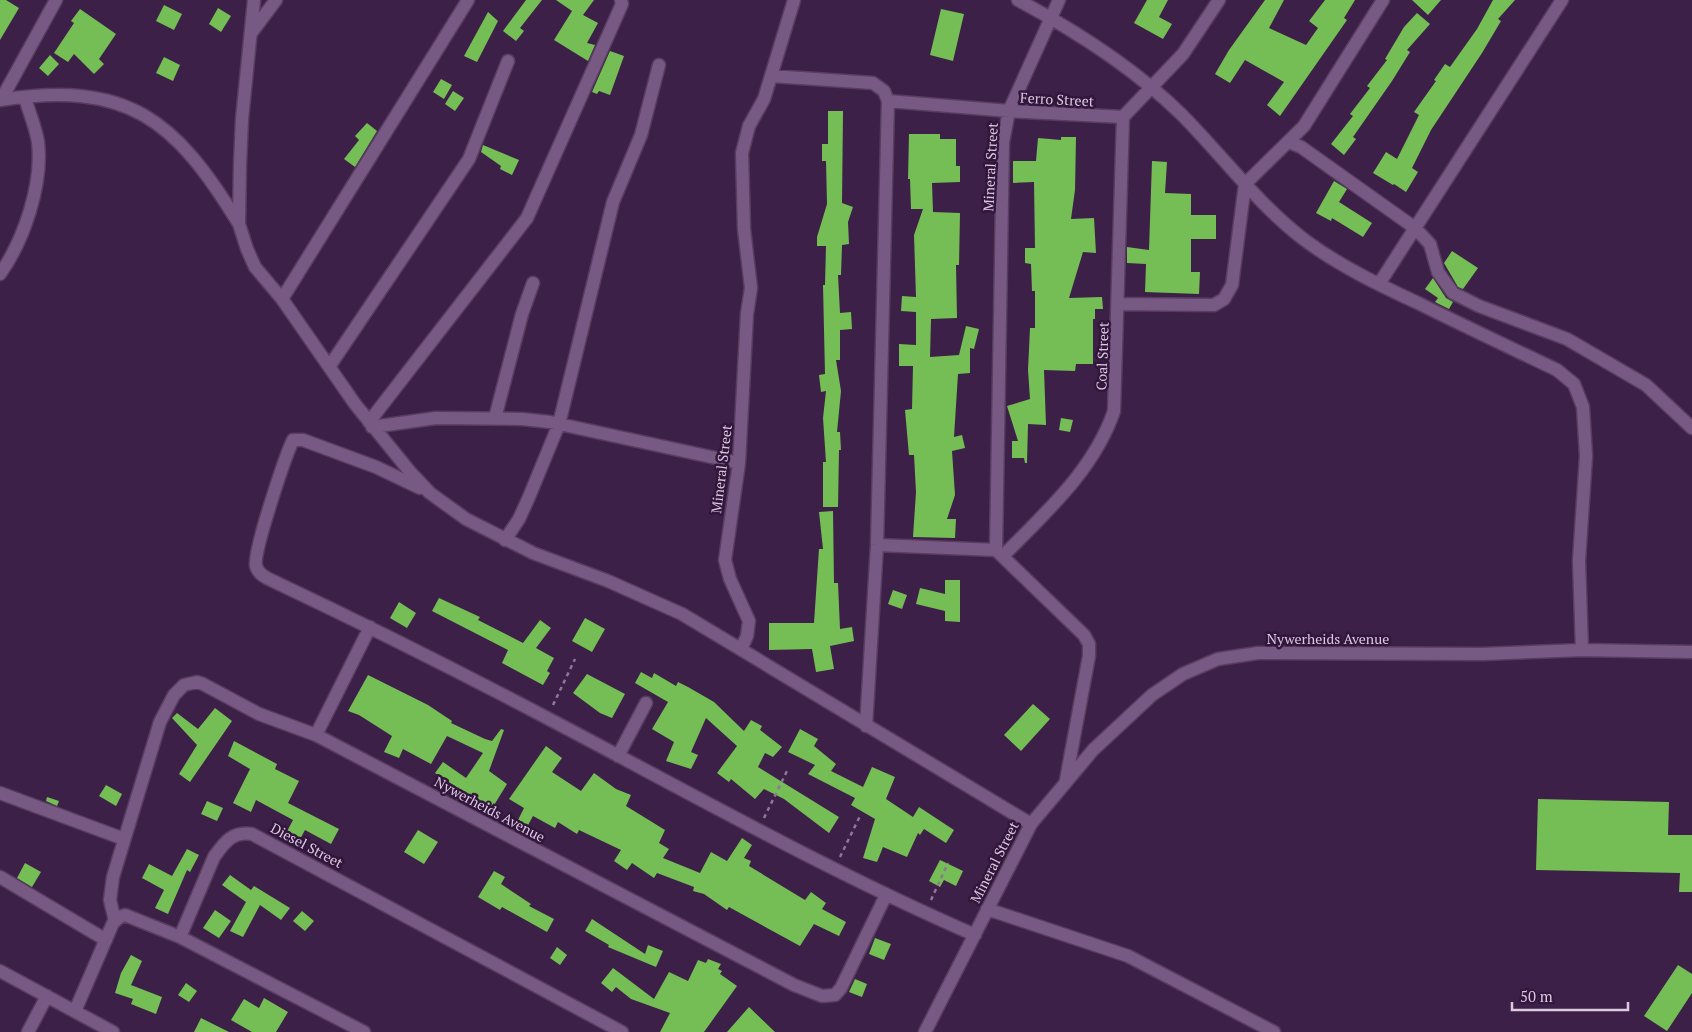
<svg xmlns="http://www.w3.org/2000/svg" width="1692" height="1032" viewBox="0 0 1692 1032" font-family="'PT Serif',serif">
	<rect width="100%" height="100%" fill="#3d2047"/>
	<path fill="#75be55" d="M0 0H6L19 8 0 40Z
		M526 0H542L520 28 524 31 516 41 503 31Z
		M556 0H594L583 15 598 23 587 43 595 45 588 61 554 40 572 11Z
		M1147 0H1168L1159 17 1172 24 1163 39 1134 23Z
		M1265 0H1284L1269 28 1306 45 1318 28 1309 21 1325 0H1355L1344 18 1347 20 1280 116 1267 105 1284 82 1245 60 1230 83 1215 74 1229 50Z
		M1412 0H1441L1428 15Z
		M1493 0H1515L1498 19 1501 21 1482 53 1431 130 1412 168 1418 172 1406 192 1394 184 1393 185 1373 173 1386 152 1397 159 1419 115 1414 112 1436 81 1434 80 1445 64 1450 67 1477 29Z
		M164 5 182 14 174 30 156 21Z
		M218 8 231 16 221 32 209 24Z
		M80 9 116 34 99 59 104 64 94 74 74 54 68 62 54 53 74 23 71 21Z
		M941 9 964 14 953 61 930 55Z
		M488 12 498 21 477 62 464 56Z
		M1417 13 1430 24 1407 50 1410 52 1392 81 1353 137 1356 139 1344 155 1331 144 1353 116 1350 114 1370 88 1367 86 1387 60 1385 59 1404 27Z
		M610 51 624 56 610 95 599 91 597 94 592 92Z
		M50 55 59 64 48 76 39 68Z
		M164 57 180 65 173 81 156 73Z
		M441 79 452 85 444 99 433 92Z
		M453 91 464 98 455 111 445 104Z
		M828 111H843L842 203 853 207 848 222 849 244 842 245 841 275H838L840 313 851 312 852 329 840 330V360H836L841 391 837 432H840L841 450H839L838 507H823V462H826L823 418 826 391 821 392 819 375 825 374 823 285H825L826 246H817V237L827 204 826 161H822V144H828Z
		M367 123 377 131 355 167 344 159 359 140 355 136Z
		M909 134H940V139H956V166H960V182L932 183 933 212 960 213 959 265H956L957 318 931 319 930 357 959 355 966 326 979 329 974 349 970 348V373L958 374 954 437 962 435 965 448 952 451 955 495 947 519H956L955 538 913 537 916 492 914 455H909L905 410 912 409 913 366H899V344L916 345V312L901 311 902 296 916 297 914 235 923 209H911L910 179H908Z
		M1061 137H1076L1075 190 1071 219 1094 218 1096 253 1083 252 1069 298 1102 297 1103 309H1095V319H1093V364H1076L1075 371 1044 370 1046 425 1028 424 1027 463H1025L1024 458H1012V441H1018L1007 406 1030 399 1028 370 1030 328H1035V291H1032L1031 264 1025 263V248H1035L1034 182 1013 183V161H1036L1038 138 1061 140Z
		M483 145 519 160 512 175 500 169 501 166 481 152Z
		M1152 161 1167 162 1165 193 1191 194V215H1216V239H1191V272H1200L1199 294 1145 292 1146 264 1127 263V247L1149 250Z
		M1334 181 1347 189 1339 202 1372 223 1363 237 1332 218 1331 221 1316 213Z
		M1452 251 1478 268 1463 289 1458 287 1444 263Z
		M1433 278 1446 298 1453 302 1449 309 1435 302 1438 298 1425 289Z
		M1061 418 1073 420 1070 432 1059 430Z
		M833 511 834 583H838L840 629 852 627 854 641 830 646 834 669 816 672 812 649 769 650V623H814L819 549H823L819 512Z
		M945 580H960V622L945 621V611L916 604 920 588 945 594Z
		M893 590 907 595 902 609 888 604Z
		M439 598 480 617 478 620 523 643 540 620 551 628 536 648 554 658 547 671 550 673 543 685 502 663 508 650 432 611Z
		M399 602 416 613 407 628 390 618Z
		M585 618 605 629 592 652 572 641Z
		M641 672 652 678 654 673 676 686 678 682 688 687 714 702 744 731 751 720 762 726 760 730 782 747 773 757 765 753 758 767 839 817 829 833 784 799 764 789 755 799 731 779 729 782 717 773 737 746 706 718 691 752 698 755 691 769 666 761 674 742 652 729 668 702 635 683Z
		M587 674 625 694 612 718 600 713 573 693Z
		M368 675 428 705 452 721 451 723 485 739 492 741 501 729 504 730 489 771 507 784 488 815 452 797 458 788 435 773 443 762 466 778 483 753 447 736 431 764 403 749 399 758 384 752 392 736 359 715 348 711Z
		M1033 704 1050 719 1021 751 1004 735Z
		M215 708 232 721 190 782 179 774 197 745 172 718 177 713 198 729Z
		M800 729 818 739 814 746 836 764 831 771 863 787 872 767 895 777 886 799 913 817 919 807 954 830 946 843 924 829 920 835 918 833 907 857 883 847 877 862 863 858 875 819 851 805 855 798 808 774 815 765 788 752Z
		M234 741 277 764 275 769 299 781 288 803 339 829 331 844 305 830 298 843 284 837 293 820 256 800 251 812 233 803 250 769 228 756Z
		M546 746 562 758 552 772 581 791 594 773 616 789 631 795 626 806 665 830 659 843 669 849 663 858 700 873 711 852 727 861 742 838 752 845 744 858 751 861 749 866 805 900 811 892 826 903 822 909 846 922 839 936 814 924 800 946 729 907 727 910 704 894 693 891 694 887 657 873 654 878 632 863 627 870 614 861 621 850 579 830 577 834 558 822 555 828 533 816 527 827 517 822 524 808 509 799Z
		M106 785 122 794 116 806 99 796Z
		M47 797 59 801 57 806 46 801Z
		M1538 799 1669 802 1668 835H1692V892H1679L1680 873 1536 870Z
		M207 801 223 808 217 821 201 814Z
		M418 830 438 842 424 864 404 852Z
		M187 849 199 855 190 872 187 870 168 914 155 908 164 890 142 878 149 864 172 876Z
		M940 860 963 871 956 886 944 880 940 887 929 881Z
		M25 863 41 872 32 887 17 878Z
		M494 871 505 877 501 884 531 904 529 906 554 919 547 932 502 907 500 910 478 897Z
		M230 875 251 890 254 886 290 908 281 920 260 905 243 937 230 931 246 902 222 885Z
		M215 910 231 921 219 938 203 928Z
		M302 911 314 921 305 931 293 921Z
		M592 919 645 954 648 945 663 951 656 967 608 947 609 945 585 931Z
		M875 938 891 944 884 960 869 954Z
		M557 947 567 955 560 965 550 958Z
		M131 955 142 961 131 985 162 997 156 1014 131 1004 133 999 115 993 121 973Z
		M708 959 721 964 718 969 722 971 720 974 737 986 704 1032H660L670 1013 631 999 616 987 612 992 601 983 613 968 654 999 669 972 688 981 698 960 706 963Z
		M1678 965 1692 974V993L1667 1031 1644 1016Z
		M855 979 867 984 862 997 849 992Z
		M186 983 197 991 189 1002 178 995Z
		M264 998 288 1012 276 1032H252L231 1020 244 999 259 1008Z
		M749 1007 775 1032H727Z
		M201 1018 229 1032H194Z"/>
	<g fill="none" stroke-linecap="round" stroke-linejoin="round">
		<g stroke="#573e5f" stroke-width="15">
			<path id="minor" d="M254 0 242 119 240 164 239 224 247 249 255 267 282 299 355 404 411 473 430 493 466 519 533 553 608 581 682 614 1031 824
				M1018 0C1076 31 1134 68 1181 114 1223 156 1258 205 1306 241 1340 266 1379 285 1418 303 1464 326 1511 348 1557 370L1574 384 1583 407 1586 456 1579 561 1582 650
				M252 32 276 0
				M771 76 873 83 884 91 888 101
				M0 100C128 80 175 119 239 224
				M1 100 56 0
				M1289 142 1301 147 1415 228 1430 244 1438 272 1453 293 1479 306 1567 339 1646 385 1692 428
				M1245 184 1304 126 1383 0
				M0 274C24 240 43 184 38 142 36 128 29 112 25 98
				M1379 284 1562 0
				M282 299 468 0
				M1118 304 1214 305 1224 299 1232 285 1245 184
				M329 367 469 159 508 61
				M495 418 522 314 533 283
				M369 422 527 218 622 4 621 0
				M372 427 436 418 522 419 550 422 739 463
				M420 488 376 467 303 440H293C285 457 253 552 256 566 258 574 266 578 273 581 366 625 458 671 549 719 690 793 828 871 975 935
				M505 540 519 519 529 497 559 424 613 202 641 135 659 65
				M877 545 996 550 1003 142 1009 111 1059 0
				M998 552 1084 635 1089 644V656L1066 780
				M1003 556C1045 513 1094 470 1114 411L1123 117
				M741 649 747 636 749 621 730 579 725 560 739 463 747 314 751 288 744 229 742 153 749 126 764 99 794 0
				M866 726 877 545 888 101 1009 111 1123 117 1183 54 1219 0
				M316 735 370 627
				M618 756 646 703
				M0 793 124 839
				M0 877 106 940
				M987 909 1128 956 1274 1032
				M115 921 110 900 113 877 160 722 174 695 184 685 197 682 203 684 259 714 316 735 794 985 822 996 835 995 841 988 886 895
				M180 937 214 857C224 843 232 831 252 834L622 1032
				M0 971 113 1032
				M75 1011 113 923 120 917 125 915 180 937 364 1032
				M28 1032 47 996
				M925 1032 1031 824 1093 750 1152 695 1183 674 1218 659 1258 653 1483 654 1582 650 1692 652"/>
		</g>
		<path stroke="#8e7797" stroke-width="2.5" stroke-dasharray="4 4" stroke-linecap="butt" d="M553 705 575 659
			M764 818 787 771
			M840 857 861 814
			M931 900 948 863"/>
		<use href="#minor" stroke="#785984" stroke-width="12"/>
	</g>
	<g text-anchor="middle" dominant-baseline="central" stroke-width="5" stroke-linejoin="round" paint-order="stroke">
		<g font-size="14" fill="#dccae3" stroke="#32163c">
			<text transform="translate(1057 99) rotate(3)">Ferro Street</text>
			<text transform="translate(990 167) rotate(-87)">Mineral Street</text>
			<text transform="translate(1102 356) rotate(-88)">Coal Street</text>
			<text transform="translate(721 469) rotate(-83)">Mineral Street</text>
			<text x="1328" y="638">Nywerheids Avenue</text>
			<text transform="translate(490 809) rotate(28)">Nywerheids Avenue</text>
			<text transform="translate(307 845) rotate(28)">Diesel Street</text>
			<text transform="translate(994 862) rotate(-63)">Mineral Street</text>
		</g>
	</g>
	<path d="M1512 1002v8h116v-8" fill="none" stroke="#dccae3" stroke-width="2.5"/>
	<text x="1520" y="1002" font-size="15" fill="#dccae3" stroke="#32163c" stroke-width="4" paint-order="stroke">50 m</text>
</svg>
